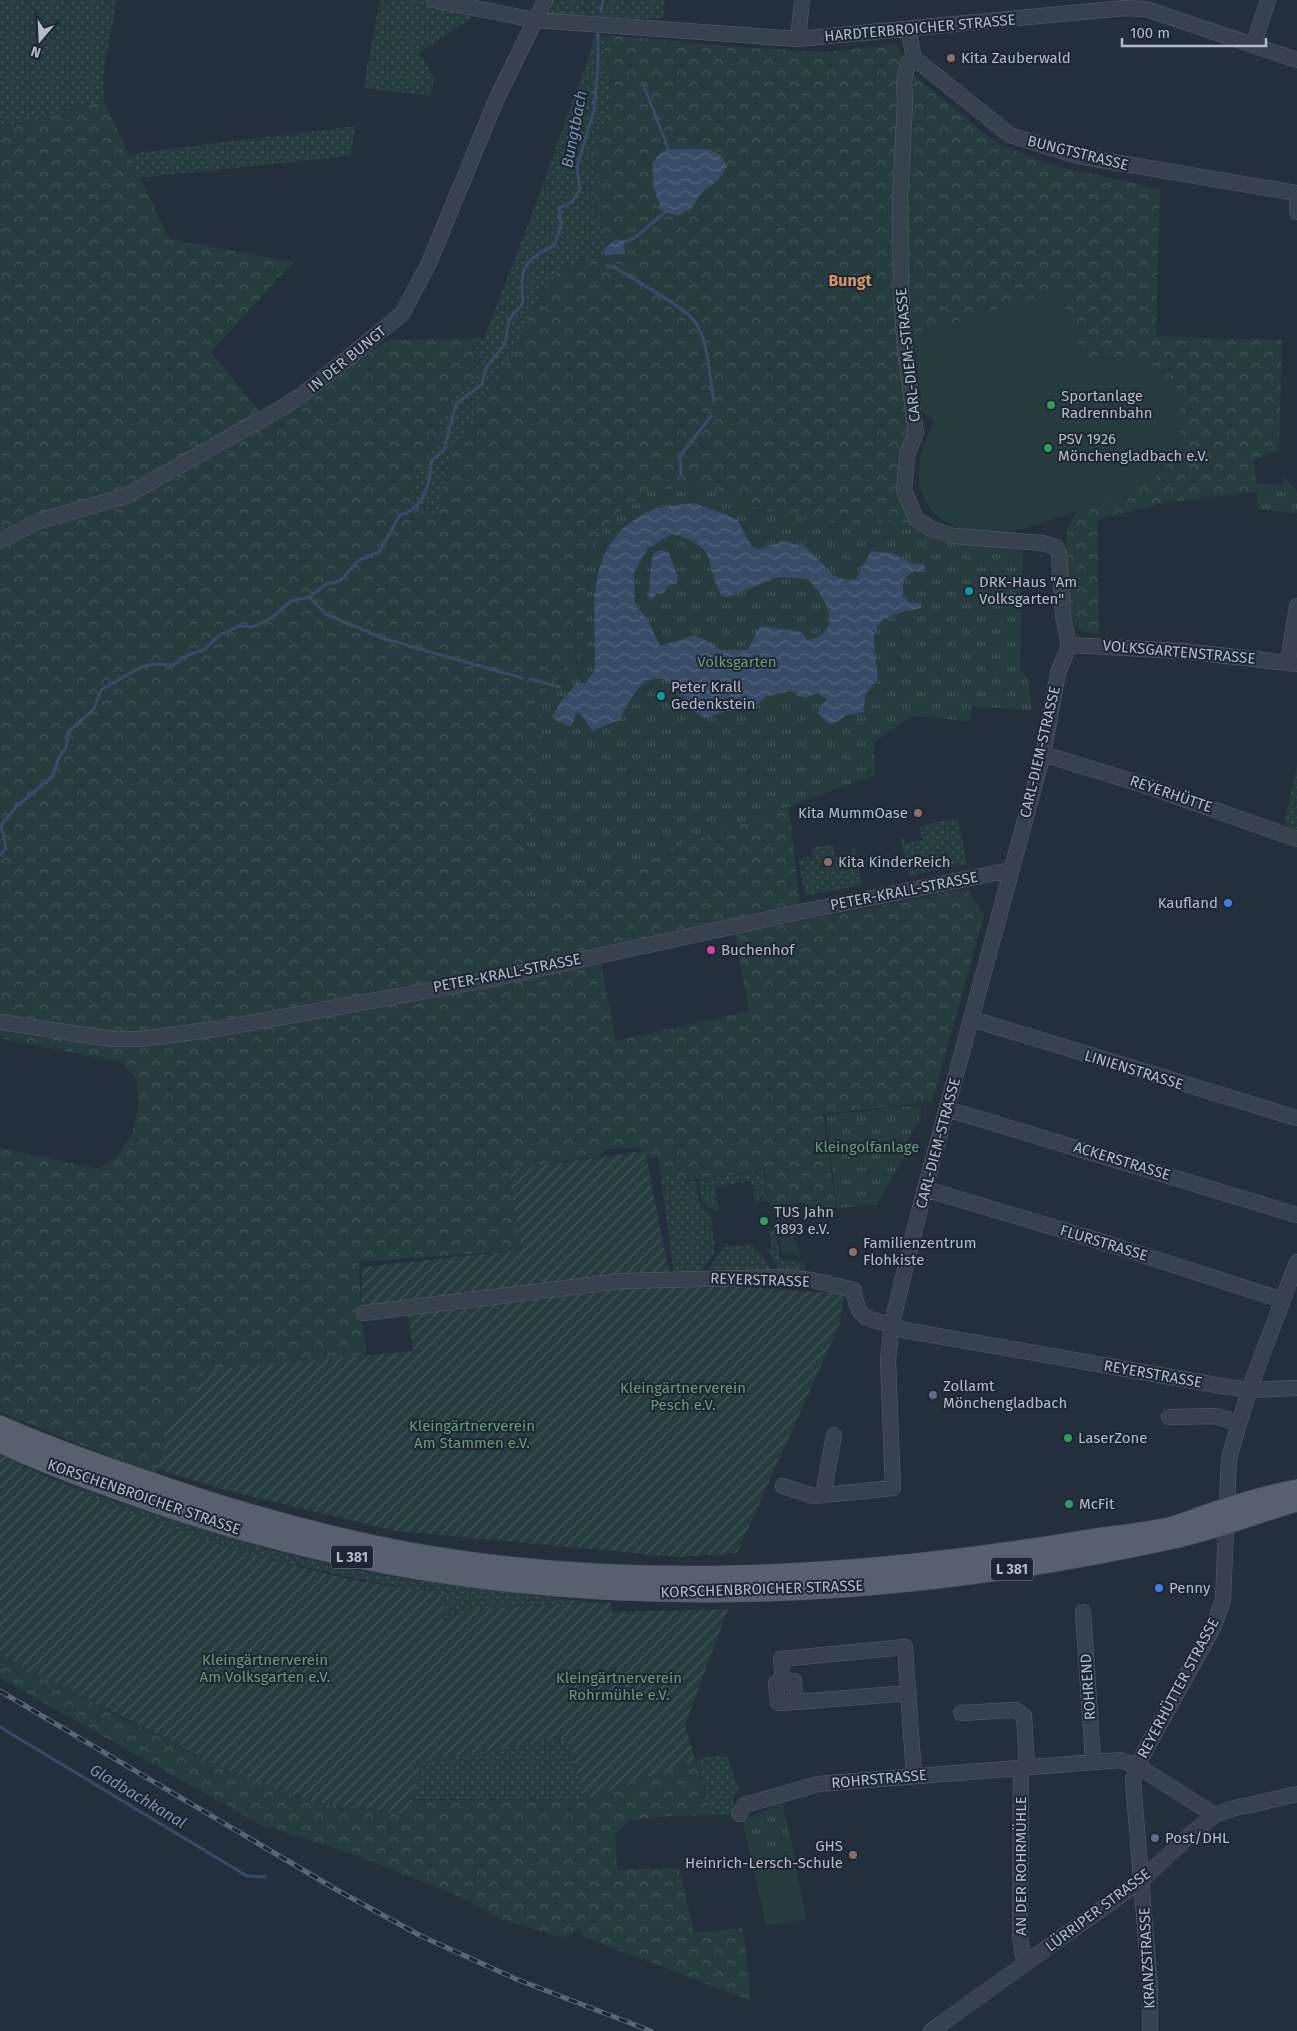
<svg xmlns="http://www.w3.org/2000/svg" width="1297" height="2031" viewBox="0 0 1297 2031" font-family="'Fira Sans',sans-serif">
	<defs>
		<pattern id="grass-dots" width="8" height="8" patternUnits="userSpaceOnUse" patternTransform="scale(1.25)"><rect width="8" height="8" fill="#263c3f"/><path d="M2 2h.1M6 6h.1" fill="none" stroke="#435659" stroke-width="1.8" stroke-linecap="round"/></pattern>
		<pattern id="forest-crowns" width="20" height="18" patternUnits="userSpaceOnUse" patternTransform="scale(1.25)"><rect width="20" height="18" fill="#263c3f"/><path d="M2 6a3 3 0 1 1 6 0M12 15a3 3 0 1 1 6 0" fill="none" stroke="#435659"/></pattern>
		<pattern id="park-tufts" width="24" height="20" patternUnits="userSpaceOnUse" patternTransform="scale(1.25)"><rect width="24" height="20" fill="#263c3f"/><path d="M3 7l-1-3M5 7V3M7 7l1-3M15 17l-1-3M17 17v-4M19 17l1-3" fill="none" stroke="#435659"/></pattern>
		<pattern id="garden-furrows" width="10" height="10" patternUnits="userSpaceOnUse" patternTransform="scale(1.25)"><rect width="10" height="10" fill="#263c3f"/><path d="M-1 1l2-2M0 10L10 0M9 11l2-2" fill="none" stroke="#435659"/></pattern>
		<pattern id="water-waves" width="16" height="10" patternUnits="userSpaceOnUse" patternTransform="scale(1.25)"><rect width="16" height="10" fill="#394c67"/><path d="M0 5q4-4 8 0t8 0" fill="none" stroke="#53647b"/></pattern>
	</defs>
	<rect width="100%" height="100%" fill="#242f3e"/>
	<path fill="url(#grass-dots)" d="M0 0H117L103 75 104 101 0 128Z
		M380 0H423L480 12 419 53 434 77 430 96 363 88Z
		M549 0H665L663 18 642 19 552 14 548 11Z
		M595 34 607 35 603 58 611 75 609 110 595 146 598 182 595 193 596 218 608 243 603 249 604 254 563 268 529 318 519 346 443 480 441 504 437 515 418 510 410 500 416 479 438 437 449 403 472 383 479 358 471 338H484L529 222 587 62Z
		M356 126 350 156 140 178 129 154Z
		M1297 766V830L1284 824Z
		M958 818 967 864 909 875 901 838H903L905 843 922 840 919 826Z
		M833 844 835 857 853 853 852 848H855L862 885 805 896 798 859 813 856 812 848Z
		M763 1171 768 1200 755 1202 751 1181 715 1187 718 1210C700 1209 700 1195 699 1180Z
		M671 1174 678 1175 685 1182 696 1181 699 1202 711 1216 714 1243V1254L698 1276H674L661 1177Z
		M775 1229 781 1261 804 1263 807 1274 781 1272 766 1249 772 1248 769 1231Z
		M751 1244 764 1257 774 1275 704 1276 723 1247Z
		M43 1476C139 1509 234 1543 333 1565 417 1584 505 1591 591 1602L476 1609 442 1619 444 1594C341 1577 239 1556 141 1519 108 1506 76 1490 43 1476Z
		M561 1738 568 1741 585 1799H412L421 1762Z
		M726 1753 739 1791 734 1795 733 1812 727 1815H711L696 1760Z"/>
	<path fill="url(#forest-crowns)" fill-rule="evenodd" d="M607 35 751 48 822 52 895 45 899 46 901 56 916 77 995 142 1051 165 1160 189 1156 336 1282 340 1279 450 1254 460 1257 492 1162 503 1097 520 1099 635 1078 630 1065 602 1067 530 1076 512C1108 503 1145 492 1166 466 1172 459 1175 449 1180 441L1116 357 1084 363 1060 289 913 336 905 332 916 433 905 470 923 525 916 703 970 721 912 716 874 742 873 748 805 798 789 807 800 904 762 911 596 955V965L601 963 616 1041 749 1011 735 934 967 889 984 915 932 1102 823 1114 836 1208 817 1210 799 1202 770 1207 764 1170 685 1181C677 1173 672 1173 661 1176L658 1157 647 1159 645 1151C636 1147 617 1150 606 1149L599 1156 508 1170 522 1250 359 1262 361 1310 367 1357 201 1371 194 1396 169 1424 157 1473 98 1452 0 1412V1148L98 1169 117 1157 132 1134 138 1107 137 1081 124 1063 0 1038V128L104 101 169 239 293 262 211 352 264 417 389 340 471 338 479 358 472 383 449 403 438 437 416 479 410 500 418 510 437 515 441 504 443 480 452 451 498 373 519 346 529 318 548 280 563 268 585 259 604 254 619 255 615 240 608 243 596 218 595 193 598 182 595 146 609 110 611 75 603 58ZM675 149 724 172C718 180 710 184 703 191 692 202 694 207 678 216L663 212 655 192 663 151Z
		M0 1652 121 1718 225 1769 312 1802 408 1814 412 1800 585 1799 695 1760 711 1815 671 1816 630 1820 615 1835 617 1870 679 1868 694 1933 743 1928 751 2001 584 1937 581 1930 578 1928 566 1939 498 1918 461 1897 358 1856 259 1824 0 1678Z"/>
	<path fill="url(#park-tufts)" d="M1284 477 1297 491V513L1258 509 1256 484 1283 485Z
		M701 484 755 508 819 521 863 526 888 520 965 542 1023 547 1020 670 1028 679 1032 711 973 706 970 721 912 716 874 742 875 775 526 901 525 848 540 766 543 719 534 702 576 660 583 643 587 571 594 542 616 514 649 492Z
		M921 1105V1117L907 1141 909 1148 877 1205 837 1208 825 1115Z
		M793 1235 801 1255 782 1254 780 1238Z
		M782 1804 792 1843 750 1853 742 1820Z"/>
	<path fill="url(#garden-furrows)" d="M645 1151 671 1282 845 1294 839 1326 737 1553 677 1557 396 1531 225 1490 158 1469 169 1424 194 1396 200 1371 413 1351 408 1312 361 1310 362 1267 522 1250 508 1170Z
		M0 1454C110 1510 225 1552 346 1578 378 1585 412 1588 444 1594L443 1619 476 1609 591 1602 611 1603 612 1612 728 1609 685 1725 695 1760 585 1799 568 1741 562 1742 561 1738 421 1762 409 1814 312 1802 225 1769 0 1654Z"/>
	<path fill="#263c3f" d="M1060 289 1084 363C1118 357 1149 350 1171 386 1195 426 1174 473 1133 492 1112 503 1088 508 1065 515 1040 523 1015 534 988 533 919 532 902 474 935 421L923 412 913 336Z
		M792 1843 806 1920 766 1925 750 1853Z"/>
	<path fill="url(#water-waves)" fill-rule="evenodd" d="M675 149C695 149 719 144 727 167L718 180 701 193 691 209 678 216 663 212C655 197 644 163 663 151 666 150 672 149 675 149Z
		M615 240H624L625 254 605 255 603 249Z
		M694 503 737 519 752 547 759 549 784 541 807 548 833 575 848 581 856 579 871 551 892 553 913 564H923L925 566V572L914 571 903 580V595L909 602 921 603V608C865 619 872 628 878 678L865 695 864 712 846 715 837 722 830 724 818 714 820 707 827 699 818 693 805 698 790 691 767 696 753 709 726 711 705 718C701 715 696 713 692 709 685 703 682 689 674 684 644 665 631 699 619 720L592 731 582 716 577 712 571 727 552 718 559 704 577 683H585L595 671C596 607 581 542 652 510 664 505 681 505 694 503ZM672 534C721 547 703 562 722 596L728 597 778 577 808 579C825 597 847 632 807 640L802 632 760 626 748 650H721L696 635 660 646 648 620 635 605 634 573 648 548Z
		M660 550 668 552 678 576 677 583 668 586 664 593 657 594 650 601C648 595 651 561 653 554Z"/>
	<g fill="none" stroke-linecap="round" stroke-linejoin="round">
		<path stroke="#394c67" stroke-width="3" d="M601 11 603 0
			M644 86 669 150
			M625 242 636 237 665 212
			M607 266 616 268C634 280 685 307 696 323 708 340 710 380 714 401
			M681 475 680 456 711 416
			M309 597 326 614 385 639 522 678
			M531 679 560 687
			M0 855 6 849 1 825 18 805 53 776 59 757 66 748 69 731 94 709 101 690 141 667 153 664 174 665 188 655 204 650 218 636 239 626 252 627 270 619 291 601 309 597 327 584 340 581 359 560 379 552 400 515C424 509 431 483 431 461L444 450 456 404 482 384 487 366 505 344 509 320 523 303C519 270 523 259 554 246L561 226 559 208 572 202 580 189 577 167 594 110 598 66V34
			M0 1727 247 1876 265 1877"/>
		<g stroke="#565f6c" stroke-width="16">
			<path id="minor" d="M434 0 535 20 798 39 1125 8 1146 9 1297 60
				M908 29 914 58 1010 135 1078 156 1297 193
				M798 39 802 0
				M1254 44 1268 0
				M1297 197V212
				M0 541 39 521 126 496 283 407 302 395 402 314 429 263 497 98 545 0
				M1069 645 1182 651 1297 664
				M1288 662 1297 606
				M1043 754 1141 784 1297 839
				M972 1019 1297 1118
				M0 1022 112 1039H141L216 1029 487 980 800 912 1011 870
				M947 1109 1297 1215
				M925 1189 1106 1243 1282 1300
				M364 1313 621 1281 779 1277 812 1280 854 1290C857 1328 877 1316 904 1330L1222 1386 1249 1390 1297 1388
				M1169 1417 1215 1416 1238 1423
				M783 1486 813 1496 893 1488 888 1360 892 1323 922 1200 1043 754 1058 673 1069 645 1063 615 1059 553 1056 547 1042 543 954 536 932 529 916 519 904 490 908 451 916 433 905 350 901 292 900 197 905 104 904 82 908 62 914 58
				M823 1495 834 1435
				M1083 1612 1093 1761
				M783 1682 781 1659 905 1647 914 1776
				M796 1702 778 1703 776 1683 794 1681 796 1702 909 1693
				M961 1713 1015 1710 1024 1716 1027 1767
				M1021 1767 1020 1938 1025 1964
				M739 1814 745 1805 818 1784 1120 1760 1137 1766 1215 1815
				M931 2031 1142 1880 1191 1834 1215 1815 1231 1809 1297 1794
				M1150 2031V1987L1133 1780 1137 1766 1148 1745 1213 1628 1223 1600 1229 1458 1249 1390 1297 1262"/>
		</g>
		<g stroke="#414a57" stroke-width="20">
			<path id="major" d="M0 1425C46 1446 95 1463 143 1479 225 1508 308 1532 394 1549 619 1592 852 1578 1077 1541 1108 1536 1139 1533 1169 1527 1182 1524 1195 1518 1207 1514 1237 1504 1266 1495 1297 1489
				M0 1443C46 1465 95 1482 143 1499 477 1618 825 1615 1169 1540 1213 1531 1254 1514 1297 1502"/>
		</g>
		<use href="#minor" stroke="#38414e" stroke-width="15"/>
		<use href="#major" stroke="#56606e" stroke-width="19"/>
		<g stroke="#5a6575" stroke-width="5">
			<path id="rail" d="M0 1691 337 1890 421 1936 516 1979 651 2031"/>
		</g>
		<use href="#rail" stroke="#1d2633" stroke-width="3" stroke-dasharray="9" stroke-linecap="butt"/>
	</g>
	<g fill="#8d6e63" stroke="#1d2633" stroke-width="2">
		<circle cx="951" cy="58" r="5"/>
		<circle cx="918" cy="813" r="5"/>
		<circle cx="828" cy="862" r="5"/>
		<circle cx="853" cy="1252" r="5"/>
		<circle cx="853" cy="1855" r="5"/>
	</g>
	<g fill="#2e9e5b" stroke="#1d2633" stroke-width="2">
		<circle cx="1051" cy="405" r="5"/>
		<circle cx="1048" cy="448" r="5"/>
		<circle cx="764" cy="1221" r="5"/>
		<circle cx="1068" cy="1438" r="5"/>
		<circle cx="1069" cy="1504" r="5"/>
	</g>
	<g fill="#0f9aa8" stroke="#1d2633" stroke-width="2">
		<circle cx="969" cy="591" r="5"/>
		<circle cx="661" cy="696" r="5"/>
	</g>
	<g fill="#3f7fe0" stroke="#1d2633" stroke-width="2">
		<circle cx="1228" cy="903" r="5"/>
		<circle cx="1159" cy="1588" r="5"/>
	</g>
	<circle fill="#d1479c" stroke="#1d2633" stroke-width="2" cx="711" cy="950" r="5"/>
	<g fill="#5c6f8a" stroke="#1d2633" stroke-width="2">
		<circle cx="933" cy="1395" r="5"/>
		<circle cx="1155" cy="1838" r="5"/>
	</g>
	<g text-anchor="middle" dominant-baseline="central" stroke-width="4" stroke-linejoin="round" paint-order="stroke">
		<g fill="#1d2633" stroke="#878f9c" stroke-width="1">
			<rect x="331" y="1545.5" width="42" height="23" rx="4"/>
			<rect x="991" y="1557.5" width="42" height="23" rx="4"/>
		</g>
		<g font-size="14" font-weight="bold" fill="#b4bcc9">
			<text x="352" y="1557">L 381</text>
			<text x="1012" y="1569">L 381</text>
		</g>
		<g font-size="15" fill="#b4bcc9" stroke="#1d2633">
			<text transform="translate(920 28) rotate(-5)">HARDTERBROICHER STRASSE</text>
			<text transform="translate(1078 153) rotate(14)">BUNGTSTRASSE</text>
			<text transform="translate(908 355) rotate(-96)">CARL-DIEM-STRASSE</text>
			<text transform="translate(347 359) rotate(-39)">IN DER BUNGT</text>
			<text transform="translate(1179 652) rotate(5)">VOLKSGARTENSTRASSE</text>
			<text transform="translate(1040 752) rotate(-77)">CARL-DIEM-STRASSE</text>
			<text transform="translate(1171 794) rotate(19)">REYERHÜTTE</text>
			<text transform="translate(904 891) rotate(-11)">PETER-KRALL-STRASSE</text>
			<text transform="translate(507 973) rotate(-11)">PETER-KRALL-STRASSE</text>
			<text transform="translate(1134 1070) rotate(17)">LINIENSTRASSE</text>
			<text transform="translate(938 1143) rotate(-75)">CARL-DIEM-STRASSE</text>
			<text transform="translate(1122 1161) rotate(17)">ACKERSTRASSE</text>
			<text transform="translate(1104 1243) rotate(17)">FLURSTRASSE</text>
			<text transform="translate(760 1280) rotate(2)">REYERSTRASSE</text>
			<text transform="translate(1153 1374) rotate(10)">REYERSTRASSE</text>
			<text transform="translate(144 1497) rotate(19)">KORSCHENBROICHER STRASSE</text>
			<text transform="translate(762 1589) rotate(-2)">KORSCHENBROICHER STRASSE</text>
			<text transform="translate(1088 1687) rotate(-94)">ROHREND</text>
			<text transform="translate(1178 1688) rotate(-62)">REYERHÜTTER STRASSE</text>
			<text transform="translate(879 1779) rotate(-5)">ROHRSTRASSE</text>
			<text transform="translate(1021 1866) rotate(-90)">AN DER ROHRMÜHLE</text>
			<text transform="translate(1098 1910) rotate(-37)">LÜRRIPER STRASSE</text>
			<text transform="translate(1147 1958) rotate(-93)">KRANZSTRASSE</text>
		</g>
		<g font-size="15" fill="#b4bcc9" stroke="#1d2633" text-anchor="start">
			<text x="961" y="58">Kita Zauberwald</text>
			<text x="1061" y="396">Sportanlage<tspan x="1061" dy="17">Radrennbahn</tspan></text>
			<text x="1058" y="439">PSV 1926<tspan x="1058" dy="17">Mönchengladbach e.V.</tspan></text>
			<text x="979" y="582">DRK-Haus "Am<tspan x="979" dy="17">Volksgarten"</tspan></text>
			<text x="671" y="687">Peter Krall<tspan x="671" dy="17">Gedenkstein</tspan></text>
			<text x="908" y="813" text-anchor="end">Kita MummOase</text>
			<text x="838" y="862">Kita KinderReich</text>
			<text x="1218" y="903" text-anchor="end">Kaufland</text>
			<text x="721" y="950">Buchenhof</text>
			<text x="774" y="1212">TUS Jahn<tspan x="774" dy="17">1893 e.V.</tspan></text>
			<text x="863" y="1243">Familienzentrum<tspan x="863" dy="17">Flohkiste</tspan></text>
			<text x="943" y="1386">Zollamt<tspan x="943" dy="17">Mönchengladbach</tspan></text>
			<text x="1078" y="1438">LaserZone</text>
			<text x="1079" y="1504">McFit</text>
			<text x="1169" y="1588">Penny</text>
			<text x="1165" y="1838">Post/DHL</text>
			<text x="843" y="1846" text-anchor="end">GHS<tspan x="843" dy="17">Heinrich-Lersch-Schule</tspan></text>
		</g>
		<g font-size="15" fill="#6b9a76" stroke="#1d2633">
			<text x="737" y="662">Volksgarten</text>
			<text x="867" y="1147">Kleingolfanlage</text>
			<text x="683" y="1388">Kleingärtnerverein<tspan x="683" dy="17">Pesch e.V.</tspan></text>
			<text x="472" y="1426">Kleingärtnerverein<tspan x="472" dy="17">Am Stammen e.V.</tspan></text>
			<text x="265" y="1660">Kleingärtnerverein<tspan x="265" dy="17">Am Volksgarten e.V.</tspan></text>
			<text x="619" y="1678">Kleingärtnerverein<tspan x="619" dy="17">Rohrmühle e.V.</tspan></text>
		</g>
		<g font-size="16" font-style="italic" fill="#7c92b1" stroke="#1d2633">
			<text transform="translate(574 129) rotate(-79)">Bungtbach</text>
			<text transform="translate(138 1796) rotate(31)">Gladbachkanal</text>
		</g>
		<g font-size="16" font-weight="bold" fill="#d59563" stroke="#1d2633">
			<text x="850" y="280">Bungt</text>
		</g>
	</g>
	<g transform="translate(40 40) rotate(199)" stroke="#1d2633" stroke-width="4" paint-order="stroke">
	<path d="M0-4L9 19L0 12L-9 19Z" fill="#b4bcc9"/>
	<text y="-8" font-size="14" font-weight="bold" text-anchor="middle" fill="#b4bcc9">N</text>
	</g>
	<path d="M1122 38v8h144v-8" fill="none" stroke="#b4bcc9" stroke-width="2.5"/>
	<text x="1130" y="38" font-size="15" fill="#b4bcc9" stroke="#1d2633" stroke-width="4" paint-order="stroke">100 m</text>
</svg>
